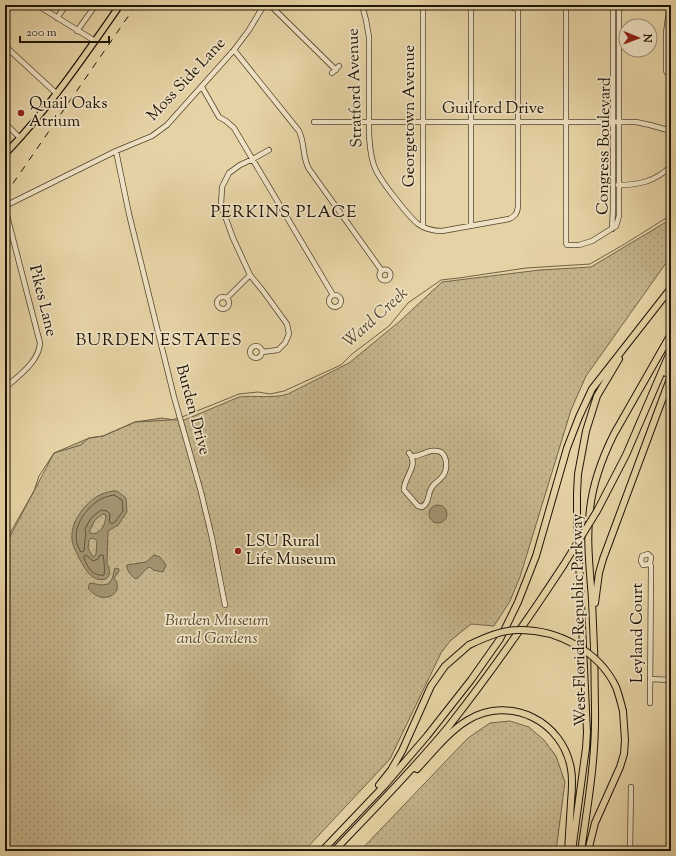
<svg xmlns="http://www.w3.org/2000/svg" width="676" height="856" viewBox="0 0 676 856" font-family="'Sorts Mill Goudy',serif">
	<defs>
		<pattern id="park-dots" width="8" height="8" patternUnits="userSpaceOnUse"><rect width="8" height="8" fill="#c4b38a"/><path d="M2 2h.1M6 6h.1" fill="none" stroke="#a89976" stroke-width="1.8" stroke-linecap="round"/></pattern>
	</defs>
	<rect width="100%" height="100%" fill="#e6d3a5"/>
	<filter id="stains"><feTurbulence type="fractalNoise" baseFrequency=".005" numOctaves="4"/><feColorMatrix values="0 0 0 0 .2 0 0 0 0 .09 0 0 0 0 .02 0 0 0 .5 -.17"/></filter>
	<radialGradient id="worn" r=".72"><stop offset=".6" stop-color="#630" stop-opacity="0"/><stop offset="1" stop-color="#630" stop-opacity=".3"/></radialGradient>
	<path fill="url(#park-dots)" stroke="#716448" d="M671 219V256L586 376 571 410 520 577 510 601 494 626 471 624 450 641 441 653 390 759 304 851H5V546L54 453 89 438 103 436 135 422 162 418 182 421 239 397C256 395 272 399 288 394L349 363 400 321 442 282 540 270 591 267Z
		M510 721 529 727 544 740 556 756 565 782 556 851H360L468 738 490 723Z"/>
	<path fill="#a2926f" stroke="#6d6045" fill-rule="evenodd" d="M113 491H117L126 498 127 512 118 525 108 531 107 564C110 569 111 575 106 579 90 583 84 566 78 556 75 549 71 543 72 535 72 521 84 505 96 497 101 494 107 492 113 491ZM103 514 106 515C105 524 103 532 93 534L89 532 95 520ZM91 538 95 539 97 541 96 554 93 557 88 548 89 540Z
		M429 514a9 9 0 1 1 18 0a9 9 0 1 1-18 0Z
		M154 555 160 557 166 565 163 572 153 570 150 567C143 569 142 577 135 579 131 575 126 570 127 565L146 562Z
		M115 568 119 569V571L114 578C126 592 103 608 88 588L90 583 102 585 108 584 112 579Z"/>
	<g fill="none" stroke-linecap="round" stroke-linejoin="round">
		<path stroke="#60533a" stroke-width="1" d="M114 495 122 500 123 511 115 522 112 524 109 522 110 514 107 511 101 510 91 518 85 529 86 536 85 540 84 551 81 552C69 534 81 514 96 502 101 498 108 496 114 495Z
			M86 555 93 561 98 559 100 555H103C104 559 105 572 104 575 93 577 87 567 84 558Z"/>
		<path stroke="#6d6045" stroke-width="1" d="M182 417 239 394 258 392 270 394 284 391 341 365 352 354 389 326 408 303 441 280 459 278 526 268 590 264 623 245 671 215
			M5 542 34 491 39 476 54 453 81 445 89 438 103 436 135 422 171 420 179 418"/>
		<g stroke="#50442e" stroke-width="6">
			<path id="minor" d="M37 5 95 41
				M270 5 336 70
				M362 5 366 20 369 37V134C370 146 370 157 375 168 379 179 409 217 418 224 425 229 433 231 442 231L509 219C515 216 517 214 518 207V5
				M503 5 518 9
				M566 5V243L567 245H579L592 241 616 226 619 216V5
				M670 5 666 33V71L671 79
				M57 18 66 5
				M77 31 92 10
				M5 46 57 94
				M234 50 299 131C305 143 302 157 309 169L382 271
				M332 73 339 66
				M202 87 219 117 226 121 234 128 333 295
				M314 122H636L650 125 671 131
				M5 123 20 138
				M116 151 129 214 174 397 201 492 212 538 225 605
				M618 185C638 185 655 182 671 166
				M5 206 116 151 152 136 167 125 234 50 249 30 264 5
				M5 208 40 343C39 362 18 376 5 388
				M471 226V5
				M423 227V5
				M612 229 613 209V5
				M379.5 275a5.5 5.5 0 1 1 11 0a5.5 5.5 0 1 1-11 0Z
				M329 301a6 6 0 1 1 12 0a6 6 0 1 1-12 0Z
				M217 303a6 6 0 1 1 12 0a6 6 0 1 1-12 0Z
				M227 298 250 275
				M250 352a6 6 0 1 1 12 0a6 6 0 1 1-12 0Z
				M262 352 278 350 285 343 289 334 287 324 263 291 250 275 233 238 221 205 222 187 229 173 240 165 253 159 269 150
				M409 453C420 465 403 478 404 490L418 506 422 507C430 503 427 494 432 487 434 483 438 482 441 478 448 471 448 458 441 452 427 447 422 458 411 456
				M650 564 643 565 641 561 642 556 648 554 651 557 650 564 651 566 650 703
				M650 679 671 680
				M630 851 631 787"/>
		</g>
		<g stroke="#1e1406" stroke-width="8">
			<path id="major" d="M5 154C49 108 84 57 120 5"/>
		</g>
		<g stroke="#1e1406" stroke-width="8">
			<path id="highway" d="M666 373 671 361
				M597 511 626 455 671 350
				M595 603 599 573 603 559 671 376
				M417 769C432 753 449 731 468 720 510 695 563 721 571 769 573 780 572 791 571 802 570 818 569 835 568 851
				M379 785 391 770 402 751 431 686 445 666 469 645
				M322 851 384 786 427 736 471 680 500 639 518 602 536 556 567 448 579 417 592 389 671 288
				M334 851C373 810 413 770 449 726 489 675 527 621 563 566
				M572 851 586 748 587 732 577 518V493L578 474 586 431 597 396 619 359
				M581 851C588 804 596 757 595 709 595 673 594 636 592 600 590 570 586 539 590 509 593 483 602 458 614 434L671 334
				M588 851 595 823 620 767 624 754 625 740 623 711"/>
		</g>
		<use href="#minor" stroke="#efe2c4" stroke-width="4.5"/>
		<use href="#major" stroke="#e6d3a5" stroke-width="5.5"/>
		<use href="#highway" stroke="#e6d3a5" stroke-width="6"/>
		<path stroke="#1e1406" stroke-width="1" stroke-dasharray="7 7" stroke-linecap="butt" d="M5 195 136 5"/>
		<g stroke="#1e1406" stroke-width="8" stroke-linecap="butt">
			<path id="highway-bridge" d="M563 566 597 511
				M469 645C484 638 501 630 518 630 557 629 599 651 616 687 619 695 621 703 623 711"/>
		</g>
		<use href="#highway-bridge" stroke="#e6d3a5" stroke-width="6"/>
	</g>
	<g fill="#8f2418" stroke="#efe2c4" stroke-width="1.5">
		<circle cx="21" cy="113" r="4"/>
		<circle cx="238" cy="551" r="4"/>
	</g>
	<g text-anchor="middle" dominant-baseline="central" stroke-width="3.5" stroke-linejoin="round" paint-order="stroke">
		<g font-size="16" fill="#1e1406" stroke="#efe2c4">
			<text transform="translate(187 80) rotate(-47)">Moss Side Lane</text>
			<text transform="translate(356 88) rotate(-92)">Stratford Avenue</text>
			<text x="493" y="109">Guilford Drive</text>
			<text transform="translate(410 116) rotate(-90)">Georgetown Avenue</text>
			<text transform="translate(605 146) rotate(-89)">Congress Boulevard</text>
			<text transform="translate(42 301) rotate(76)">Pikes Lane</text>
			<text transform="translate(192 410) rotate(75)">Burden Drive</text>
			<text transform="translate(580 620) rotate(-91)">West Florida Republic Parkway</text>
			<text transform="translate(638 633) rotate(-90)">Leyland Court</text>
		</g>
		<g font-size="16" fill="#1e1406" stroke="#efe2c4" text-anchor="start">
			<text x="29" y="104">Quail Oaks<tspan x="29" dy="18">Atrium</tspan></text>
			<text x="246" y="542">LSU Rural<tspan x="246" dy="18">Life Museum</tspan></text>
		</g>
		<g font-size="16" font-style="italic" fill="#584c34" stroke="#efe2c4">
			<text x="217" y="621">Burden Museum<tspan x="217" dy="18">and Gardens</tspan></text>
		</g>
		<g font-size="17" letter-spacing="1" fill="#1e1406" stroke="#efe2c4">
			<text x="284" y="213">PERKINS PLACE</text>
			<text x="159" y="341">BURDEN ESTATES</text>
		</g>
		<g font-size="17" font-style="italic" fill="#534630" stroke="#efe2c4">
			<text transform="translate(376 318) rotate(-42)">Ward Creek</text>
		</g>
	</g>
	<rect width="676" height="856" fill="none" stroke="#e6d3a5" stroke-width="20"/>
	<rect x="6" y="6" width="664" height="844" fill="none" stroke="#1e1406" stroke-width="2"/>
	<rect x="10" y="10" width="656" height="836" fill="none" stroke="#1e1406"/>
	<g transform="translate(638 38) rotate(91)"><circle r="19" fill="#efe2c4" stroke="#9b9078"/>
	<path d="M0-3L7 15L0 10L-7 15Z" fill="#8f2418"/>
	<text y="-6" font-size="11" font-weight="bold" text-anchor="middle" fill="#1e1406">N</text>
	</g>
	<path d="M20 36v6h89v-6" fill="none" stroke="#1e1406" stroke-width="2"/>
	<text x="26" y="36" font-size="12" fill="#1e1406" stroke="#efe2c4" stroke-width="3" paint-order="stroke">200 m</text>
	<rect width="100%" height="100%" filter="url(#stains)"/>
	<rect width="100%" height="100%" fill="url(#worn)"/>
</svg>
